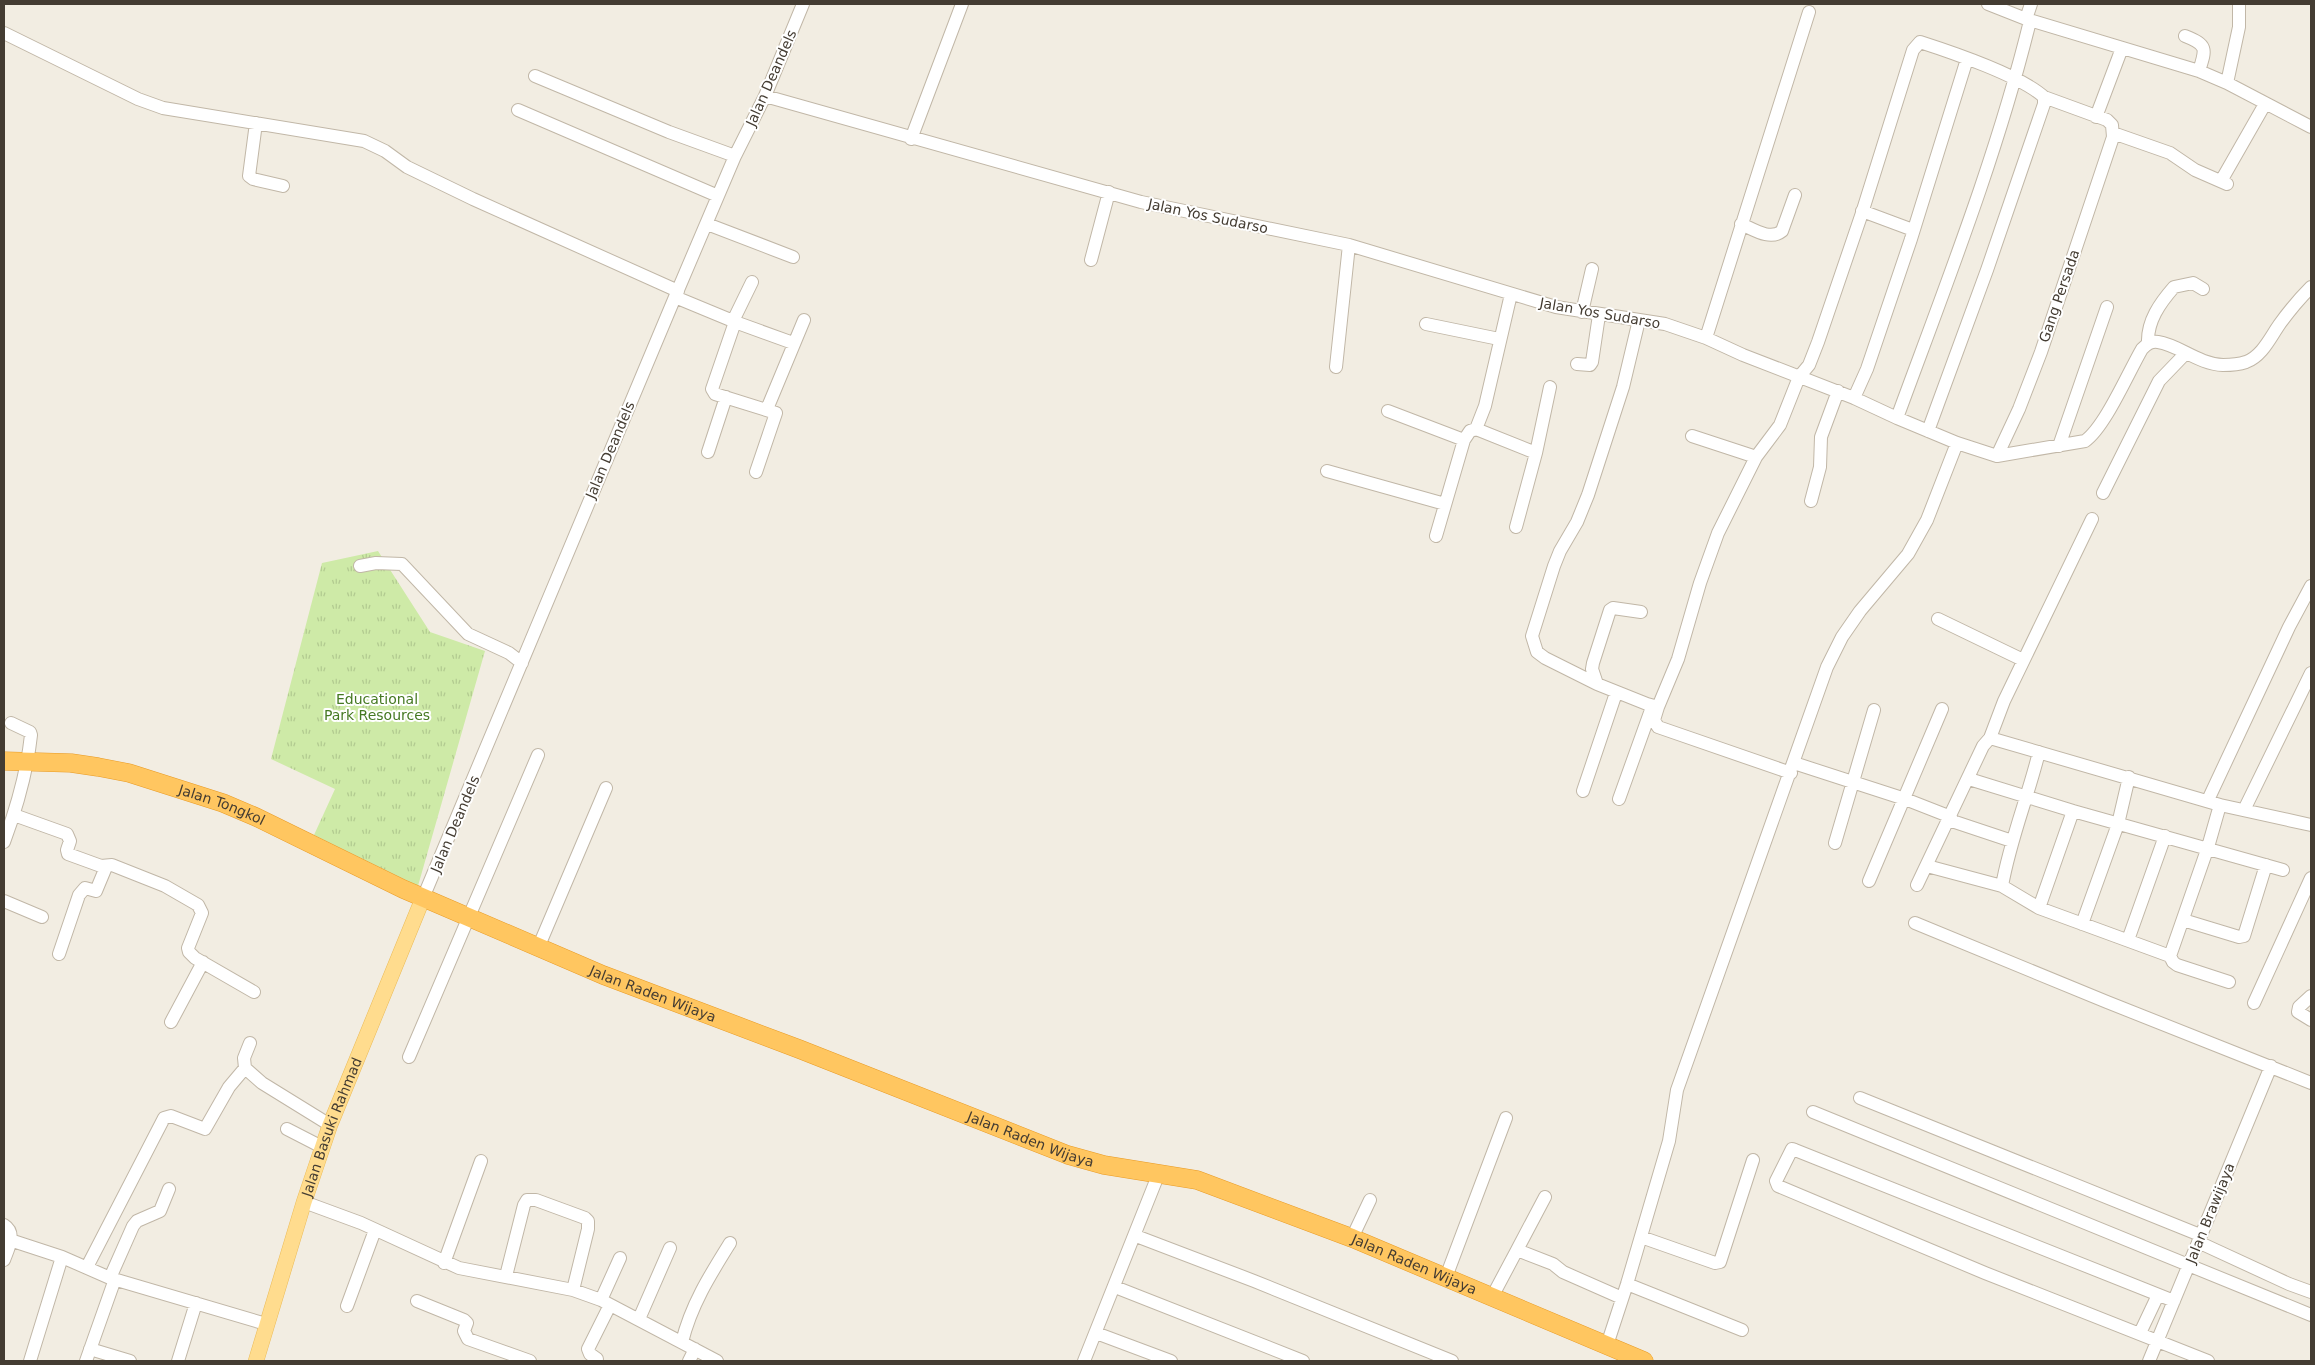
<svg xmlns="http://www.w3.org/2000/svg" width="2315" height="1365" viewBox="0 0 2315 1365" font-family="'DejaVu Sans',sans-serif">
	<defs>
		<pattern id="grass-tufts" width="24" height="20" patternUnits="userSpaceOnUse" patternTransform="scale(1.25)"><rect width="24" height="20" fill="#ceeaa7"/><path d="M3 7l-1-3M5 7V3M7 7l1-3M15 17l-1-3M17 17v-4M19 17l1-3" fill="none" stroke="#b2ca90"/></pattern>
	</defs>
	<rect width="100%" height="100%" fill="#f2ede2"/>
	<path fill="url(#grass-tufts)" d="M378 551 430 632 485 651 418 886 314 835 335 789 271 759 322 563Z"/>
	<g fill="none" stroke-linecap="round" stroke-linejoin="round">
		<g stroke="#c1b7a7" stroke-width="14">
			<path id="minor" d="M1988 4 2026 19
				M2031 4 2026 19 2199 71 2227 83
				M2239 4V27L2227 83 2311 127
				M4 33 138 99 163 108 364 141 385 151 407 167 473 199 678 291
				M2185 36C2208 45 2206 49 2199 71
				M535 76 669 132 735 156
				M765 96 1141 202 1349 245 1556 307 1665 324 1706 338 1743 355 1854 398 1897 418 1957 443 1997 456 2085 441C2105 427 2128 373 2142 349 2147 344 2151 341 2158 342 2179 345 2198 364 2223 365 2230 365 2240 364 2246 362 2262 356 2270 338 2279 325 2289 311 2299 299 2311 287
				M518 110 718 196
				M2096 117 2122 48
				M256 123 249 176 253 179 283 186
				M2113 133 2170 153 2195 170 2227 184
				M911 139 962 4
				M2221 181 2265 104
				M1862 211 1913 230
				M707 224 793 257
				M1741 224C1753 229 1770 241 1782 231L1795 195
				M1091 260 1109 192
				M752 282 733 321 735 322 712 389 715 394 776 413 756 472
				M675 297 733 321
				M1582 312 1592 269
				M735 322 793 343
				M1426 324 1499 339
				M1706 338 1809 12
				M2148 343C2147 321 2160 303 2174 287L2193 283 2203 289
				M1577 364 1590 365 1592 362 1599 315
				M1336 367 1349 245
				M1854 398 1867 369 1911 239 1967 59
				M767 409 804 320
				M1388 411 1464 440
				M1897 418C1945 287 1997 156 2030 21
				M1476 429 1536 453 1550 387
				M1692 436 1756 457
				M2059 446 2107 307
				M708 452 726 397
				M1997 456 2019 409 2041 352 2113 137 2112 125 2107 120 2044 97
				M1327 471 1445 504
				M2103 493 2159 381 2185 354
				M1811 501 1820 467 1821 437 1838 391
				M1516 527 1536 453
				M1436 536 1464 440 1470 431 1476 429 1485 406 1511 294
				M360 566 376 563 402 564 468 634 509 653 522 663
				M1641 612 1613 608 1610 610 1593 663 1592 669 1597 684 1647 704 1658 707 1654 720 1658 727 1791 773
				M1938 619 2023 660
				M1597 684 1545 658 1537 652 1532 636 1554 566 1560 551 1577 522 1588 495 1623 387 1639 320
				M1658 707 1678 659 1700 583 1718 533 1756 457 1780 425 1799 377 1809 365 1818 342 1862 213 1913 50 1920 42C1951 52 2021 76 2044 97V104L1987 270 1928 431
				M1990 738 2004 701 2092 519
				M2039 752C2028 797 2010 840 2002 886L2039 908 2170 956
				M1794 763 1905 799 1951 817
				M1969 779 2073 811 2283 870
				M1583 791 1616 693
				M1619 799 1652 707
				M2208 800 2289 627 2311 586
				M2244 810 2311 673
				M14 815 67 834 70 841 67 850 68 854 101 866 112 865 165 886 198 905 202 913 188 948 189 952 195 958 254 992
				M1949 820 2012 841
				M4 842C17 807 27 772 31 735L30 732 11 723
				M1835 843 1874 710
				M1927 866 2002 886
				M1869 881 1942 709
				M1917 885 1983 746 1990 738 2220 805
				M423 898 675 297 735 156 765 96 803 4
				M4 901 42 917
				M2039 908 2073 811
				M2183 920 2239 937 2244 936 2266 865
				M1915 923 2107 1002 2311 1083
				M2082 924 2118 824 2129 777
				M2128 940 2165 836
				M538 948 606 788
				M59 954 79 895 85 888 96 891 106 867
				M2229 982 2177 965 2173 962 2170 956 2208 847 2220 805 2311 825
				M2311 996 2299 1007 2298 1012 2311 1020
				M2254 1003 2311 878
				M171 1022 203 962
				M250 1043 244 1058 245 1068 262 1083 330 1125
				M409 1057 538 755
				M1860 1098 2200 1235
				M1813 1112 2311 1315
				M287 1129 322 1147
				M304 1202 361 1223 459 1268 573 1290 601 1300 717 1361
				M4 1225C17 1233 8 1249 4 1260
				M1136 1236 1254 1281 1452 1361
				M1641 1237 1715 1263 1720 1262 1753 1160
				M1352 1238 1370 1200
				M10 1240 62 1257 110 1278 266 1324
				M2198 1242 2289 1284 2311 1292
				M1517 1250 1545 1197
				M444 1263 481 1161
				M87 1267 164 1118 171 1116 205 1129 229 1087 245 1068
				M506 1276 524 1205 527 1200H536L585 1218 588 1221V1229L573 1290
				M1446 1277 1506 1118
				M110 1278 133 1226 137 1221 160 1211 169 1189
				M1627 1284 1742 1330
				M1115 1287 1303 1361
				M1492 1297 1517 1250 1553 1264 1563 1272 1622 1298
				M601 1300 620 1258
				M417 1301 464 1320 467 1323 464 1331 468 1339 530 1361
				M2174 1301 1795 1150 1792 1149 1776 1181 1778 1186 1985 1273 2208 1361
				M347 1306 375 1230
				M639 1319 670 1248
				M1096 1333 1171 1361
				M2140 1333 2158 1295
				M682 1342C691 1305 710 1275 730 1243
				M1607 1345 1627 1284 1669 1141 1677 1090 1827 667 1842 637 1860 611 1908 554 1927 520 1957 443
				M90 1349 130 1361
				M30 1361 62 1257
				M86 1361 115 1279
				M178 1361 196 1303
				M595 1361 597 1359 590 1354 588 1349 610 1305
				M689 1361 695 1349
				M1084 1361 1159 1173
				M2149 1361 2271 1066"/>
		</g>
		<g stroke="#ebbb57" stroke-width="16">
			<g id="major">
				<path id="s1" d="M256 1361 304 1202 330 1125 423 898"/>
			</g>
		</g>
		<g stroke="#e89b26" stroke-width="19">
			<g id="highway">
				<path id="s2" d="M4 761 71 763 98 767 129 773 223 803 256 817 403 889 603 975 799 1049 1068 1155 1104 1165 1197 1180 1352 1238 1644 1361"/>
			</g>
		</g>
		<use href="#minor" stroke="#fff" stroke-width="12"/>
		<use href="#major" stroke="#ffdc8e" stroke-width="15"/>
		<use href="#highway" stroke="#ffc660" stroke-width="18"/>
	</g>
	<g text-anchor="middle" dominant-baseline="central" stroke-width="4" stroke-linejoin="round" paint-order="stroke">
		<g font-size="14" fill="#443c32" stroke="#fff">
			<text transform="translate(771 78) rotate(-66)">Jalan Deandels</text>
			<text transform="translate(1208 216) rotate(12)">Jalan Yos Sudarso</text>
			<text transform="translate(2059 296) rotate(-71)">Gang Persada</text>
			<text transform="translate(1600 313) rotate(10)">Jalan Yos Sudarso</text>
			<text transform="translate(610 450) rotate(-67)">Jalan Deandels</text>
			<text stroke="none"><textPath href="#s2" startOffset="224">Jalan Tongkol</textPath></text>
			<text transform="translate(455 824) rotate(-67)">Jalan Deandels</text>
			<text stroke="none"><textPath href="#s2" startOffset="695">Jalan Raden Wijaya</textPath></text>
			<text stroke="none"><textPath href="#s1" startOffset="246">Jalan Basuki Rahmad</textPath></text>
			<text stroke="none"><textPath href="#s2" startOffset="1100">Jalan Raden Wijaya</textPath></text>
			<text transform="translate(2210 1213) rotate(-68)">Jalan Brawijaya</text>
			<text stroke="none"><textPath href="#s2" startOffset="1505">Jalan Raden Wijaya</textPath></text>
		</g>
		<g font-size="14" fill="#457922" stroke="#fff">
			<text x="377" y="699">Educational<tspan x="377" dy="16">Park Resources</tspan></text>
		</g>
	</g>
	<rect width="2315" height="1365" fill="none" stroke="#443c32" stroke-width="10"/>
</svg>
